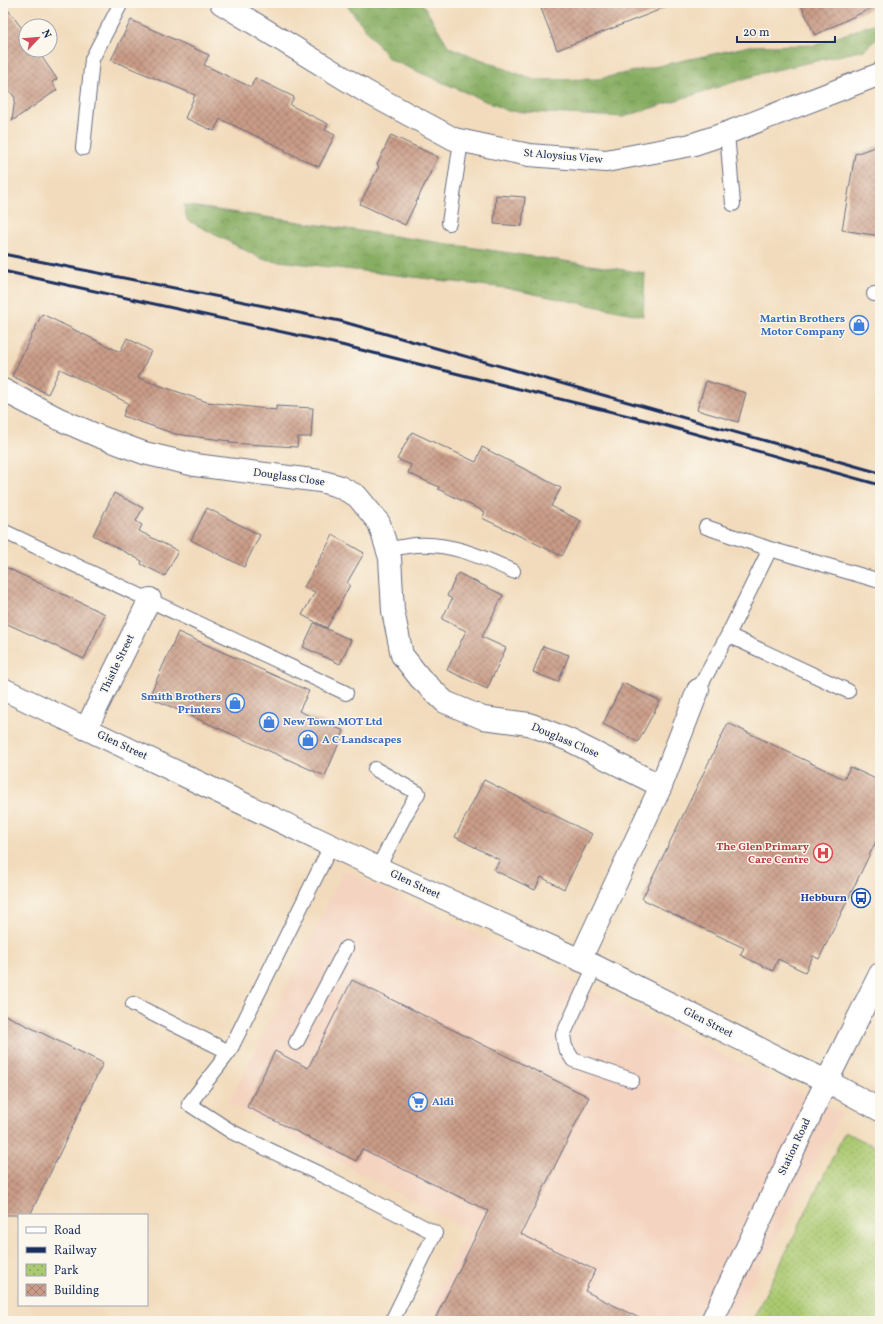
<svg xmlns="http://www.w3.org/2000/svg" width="883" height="1324" viewBox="0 0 883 1324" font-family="Vollkorn,serif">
	<defs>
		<pattern id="forest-crowns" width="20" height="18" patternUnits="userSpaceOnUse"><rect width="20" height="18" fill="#87ad62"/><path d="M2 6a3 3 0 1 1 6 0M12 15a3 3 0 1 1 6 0" fill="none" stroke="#6e8d54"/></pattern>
		<pattern id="park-dots" width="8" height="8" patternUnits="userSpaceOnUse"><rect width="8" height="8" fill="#aac970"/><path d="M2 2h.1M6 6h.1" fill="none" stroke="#8aa45f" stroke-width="1.8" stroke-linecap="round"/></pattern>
		<pattern id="building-cross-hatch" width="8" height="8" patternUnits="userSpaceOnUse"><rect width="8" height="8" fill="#ca9c87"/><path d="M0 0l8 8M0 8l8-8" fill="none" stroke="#a38072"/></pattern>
	</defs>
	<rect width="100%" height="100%" fill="#fbf7ec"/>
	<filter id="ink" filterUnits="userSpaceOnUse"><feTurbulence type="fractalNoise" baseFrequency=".025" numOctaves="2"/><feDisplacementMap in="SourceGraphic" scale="8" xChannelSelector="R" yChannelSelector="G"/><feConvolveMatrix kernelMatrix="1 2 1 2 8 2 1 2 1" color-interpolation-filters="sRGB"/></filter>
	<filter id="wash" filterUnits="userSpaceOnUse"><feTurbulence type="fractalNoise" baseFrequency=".012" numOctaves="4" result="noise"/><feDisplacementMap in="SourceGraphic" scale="16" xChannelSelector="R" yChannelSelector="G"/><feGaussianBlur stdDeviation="0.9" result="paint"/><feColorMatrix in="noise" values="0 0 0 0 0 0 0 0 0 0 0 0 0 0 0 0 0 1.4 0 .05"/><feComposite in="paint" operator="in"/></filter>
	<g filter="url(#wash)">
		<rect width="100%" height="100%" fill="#f2dbbc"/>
		<path fill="#f4d3c0" d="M344 870 842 1113 732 1321H421L468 1230 229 1103Z"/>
		<path fill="url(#forest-crowns)" stroke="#516e60" d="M345 3H422L449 47 534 80 598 79 750 46 816 45 878 22 880 29V36L864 50 763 73 623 117 508 111 389 59Z
			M184 205 645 273 643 316 505 288 262 259 187 220Z"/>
		<path fill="url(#park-dots)" stroke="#627c67" d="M845 1132 880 1149V1321H752Z"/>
		<g id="blocks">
			<path fill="url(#building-cross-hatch)" d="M3 3 26 34V50H37L57 79 52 82 57 90 12 121 15 98 3 81Z
				M539 3H671L672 5 557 50Z
				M800 3H880V4L815 35Z
				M131 20 209 55 204 65 251 87 255 78 294 97 290 105 328 124 325 130 335 135 319 167 285 151 286 150 220 119 214 131 185 118 195 95 111 60Z
				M391 135 438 157 405 225 360 204 379 166 377 165Z
				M880 145V236L842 230 855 154Z
				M496 195 525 197 522 226 494 224Z
				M42 314 120 352 127 338 151 351 138 378 207 402 276 410V406L313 408 311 437H298L297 447 229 443 230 441 175 434 123 416 128 403 60 369 48 394 12 376Z
				M706 381 746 393 738 422 697 410Z
				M412 432 476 462 482 447 561 488 551 506 581 521 562 556 482 518 485 512 438 489 439 487 408 473 411 465 397 459Z
				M114 493 143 508 136 521 142 525 139 531 178 551 165 576 141 564 142 561 93 535Z
				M207 508 260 535 244 567 191 540Z
				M333 535 364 553 347 583 350 585 327 628 302 615 315 592 304 587Z
				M3 566 105 614 84 659 3 622Z
				M458 573 503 595 482 637 506 648 487 689 447 670 466 631 442 619 452 599 447 596Z
				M314 623 351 640 340 664 303 647Z
				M178 632 309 691 299 711 344 731 325 776 149 697Z
				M543 646 569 655 558 682 533 672Z
				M623 683 660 701 638 742 603 724Z
				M728 723 844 779 850 767 880 781V833L819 959 813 956 805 972 778 959 773 971 740 955 744 948 642 899Z
				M484 780 592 834 564 889 541 877 535 890 494 870 500 860 455 837Z
				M352 980 589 1097 521 1234 595 1270 585 1291 645 1321H434L488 1211 362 1149 356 1161 247 1107 275 1051 308 1068Z
				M3 1014 103 1063 30 1215H3Z"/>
		</g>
	</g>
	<g filter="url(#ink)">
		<use href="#blocks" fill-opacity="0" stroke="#666b7f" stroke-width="1"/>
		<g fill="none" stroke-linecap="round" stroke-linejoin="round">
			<g stroke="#666b7f" stroke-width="16">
				<path id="lane" d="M727 133 733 204
					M83 148 92 59 121 3
					M449 223 461 141
					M874 294H880
					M706 527 770 549 880 581
					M3 531 346 693
					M387 550C396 548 406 546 415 545 450 542 482 557 513 571
					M728 635 848 691
					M698 690 728 635 770 549
					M375 769 418 793 404 817 378 868
					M595 966 563 1035 565 1047 573 1060 632 1080
					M133 1004 229 1052 331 846
					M296 1043 346 948
					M229 1052 189 1104 232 1132 328 1178 435 1233 392 1321"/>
			</g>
			<g stroke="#666b7f" stroke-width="24">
				<path id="street" d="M221 3 365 91 454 139 529 155 606 161 691 145 727 133 880 74
					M3 390 57 418 98 436 144 453 195 465 320 481 338 486 357 496 379 523 390 558 393 611 402 655 420 678 445 702 483 718 529 724 569 740 661 786
					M3 689 378 868 580 960 595 966 792 1065 827 1081 880 1110
					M86 729 150 599
					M580 960 661 786 698 690"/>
			</g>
			<g stroke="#666b7f" stroke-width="24">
				<path id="secondary" d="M712 1321 814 1107 880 974"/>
			</g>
			<use href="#lane" stroke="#fff" stroke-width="14"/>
			<use href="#street" stroke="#fff" stroke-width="22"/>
			<use href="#secondary" stroke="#fff" stroke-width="22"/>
			<path stroke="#1b2f5e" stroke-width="3" d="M3 254 340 321 880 473
				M3 271 333 343 645 420 880 485"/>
		</g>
	</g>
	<defs>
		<g id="shop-ring" transform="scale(1)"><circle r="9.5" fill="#fbf7ec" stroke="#3f7fe0" stroke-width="1.5"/><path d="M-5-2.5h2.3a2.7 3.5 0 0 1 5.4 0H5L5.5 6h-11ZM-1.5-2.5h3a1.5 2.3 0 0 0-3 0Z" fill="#3f7fe0"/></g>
		<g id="hospital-ring" transform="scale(1)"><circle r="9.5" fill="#fbf7ec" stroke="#e0444e" stroke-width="1.5"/><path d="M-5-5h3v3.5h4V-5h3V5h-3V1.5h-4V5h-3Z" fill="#e0444e"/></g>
		<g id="bus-ring" transform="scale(1)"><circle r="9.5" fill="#fbf7ec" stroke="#1a4fb4" stroke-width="1.5"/><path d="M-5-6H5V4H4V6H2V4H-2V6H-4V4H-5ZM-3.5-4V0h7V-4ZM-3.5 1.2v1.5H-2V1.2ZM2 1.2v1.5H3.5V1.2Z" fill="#1a4fb4"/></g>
		<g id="supermarket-ring" transform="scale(1)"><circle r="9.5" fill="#fbf7ec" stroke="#3f7fe0" stroke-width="1.5"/><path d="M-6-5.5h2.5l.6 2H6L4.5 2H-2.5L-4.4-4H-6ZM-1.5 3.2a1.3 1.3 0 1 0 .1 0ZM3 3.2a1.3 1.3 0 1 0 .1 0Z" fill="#3f7fe0"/></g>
	</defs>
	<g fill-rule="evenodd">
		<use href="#shop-ring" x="859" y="325"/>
		<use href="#shop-ring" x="235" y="703"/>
		<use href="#shop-ring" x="269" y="722"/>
		<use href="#shop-ring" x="308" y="740"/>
		<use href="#hospital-ring" x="823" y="853"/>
		<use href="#bus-ring" x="861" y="898"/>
		<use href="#supermarket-ring" x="418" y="1102"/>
	</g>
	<g text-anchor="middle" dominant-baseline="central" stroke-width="3" stroke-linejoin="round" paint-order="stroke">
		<g font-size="11" fill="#1b2f5e" stroke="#fbf7ec">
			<text transform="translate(563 157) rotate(5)">St Aloysius View</text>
			<text transform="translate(289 478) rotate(8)">Douglass Close</text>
			<text transform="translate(118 664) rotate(-64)">Thistle Street</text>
			<text transform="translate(565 741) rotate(23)">Douglass Close</text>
			<text transform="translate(122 746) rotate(25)">Glen Street</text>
			<text transform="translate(415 885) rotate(25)">Glen Street</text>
			<text transform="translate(708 1023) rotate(27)">Glen Street</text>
			<text transform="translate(795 1147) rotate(-65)">Station Road</text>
		</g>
		<g font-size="11" font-weight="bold" fill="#366cbe" stroke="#fbf7ec" text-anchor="start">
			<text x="845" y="319" text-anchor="end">Martin Brothers<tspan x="845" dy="13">Motor Company</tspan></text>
			<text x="221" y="697" text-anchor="end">Smith Brothers<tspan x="221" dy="13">Printers</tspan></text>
			<text x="283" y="722">New Town MOT Ltd</text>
			<text x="322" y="740">A C Landscapes</text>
			<text x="432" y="1102">Aldi</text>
		</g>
		<g font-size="11" font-weight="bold" fill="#be3a42" stroke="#fbf7ec" text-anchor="end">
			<text x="809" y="847">The Glen Primary<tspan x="809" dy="13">Care Centre</tspan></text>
		</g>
		<g font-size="11" font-weight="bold" fill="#164399" stroke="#fbf7ec" text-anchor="end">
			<text x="847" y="898">Hebburn</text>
		</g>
	</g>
	<rect width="883" height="1324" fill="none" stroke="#fbf7ec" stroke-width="16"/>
	<rect x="18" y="1214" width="130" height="92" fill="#fbf7ec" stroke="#a1a7b3"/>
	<rect x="26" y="1227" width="20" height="6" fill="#ffffff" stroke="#a1a7b3"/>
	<text x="54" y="1234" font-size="12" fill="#1b2f5e">Road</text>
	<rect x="26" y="1247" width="20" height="6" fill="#1b2f5e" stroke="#a1a7b3"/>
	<text x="54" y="1254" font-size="12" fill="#1b2f5e">Railway</text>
	<rect x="26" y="1264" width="20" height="12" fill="url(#park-dots)" stroke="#a1a7b3"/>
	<text x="54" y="1274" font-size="12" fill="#1b2f5e">Park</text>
	<rect x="26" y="1284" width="20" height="12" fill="url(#building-cross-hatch)" stroke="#a1a7b3"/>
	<text x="54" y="1294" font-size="12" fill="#1b2f5e">Building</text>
	<g transform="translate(38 38) rotate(64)"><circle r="19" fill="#fbf7ec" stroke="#a1a7b3"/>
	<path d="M0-3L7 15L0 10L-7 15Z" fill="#d1495b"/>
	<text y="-6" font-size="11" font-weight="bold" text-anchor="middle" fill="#1b2f5e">N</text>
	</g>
	<path d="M737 36v6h98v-6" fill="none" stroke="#1b2f5e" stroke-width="2"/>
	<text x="743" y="36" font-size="12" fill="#1b2f5e" stroke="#fbf7ec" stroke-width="3" paint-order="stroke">20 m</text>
</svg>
